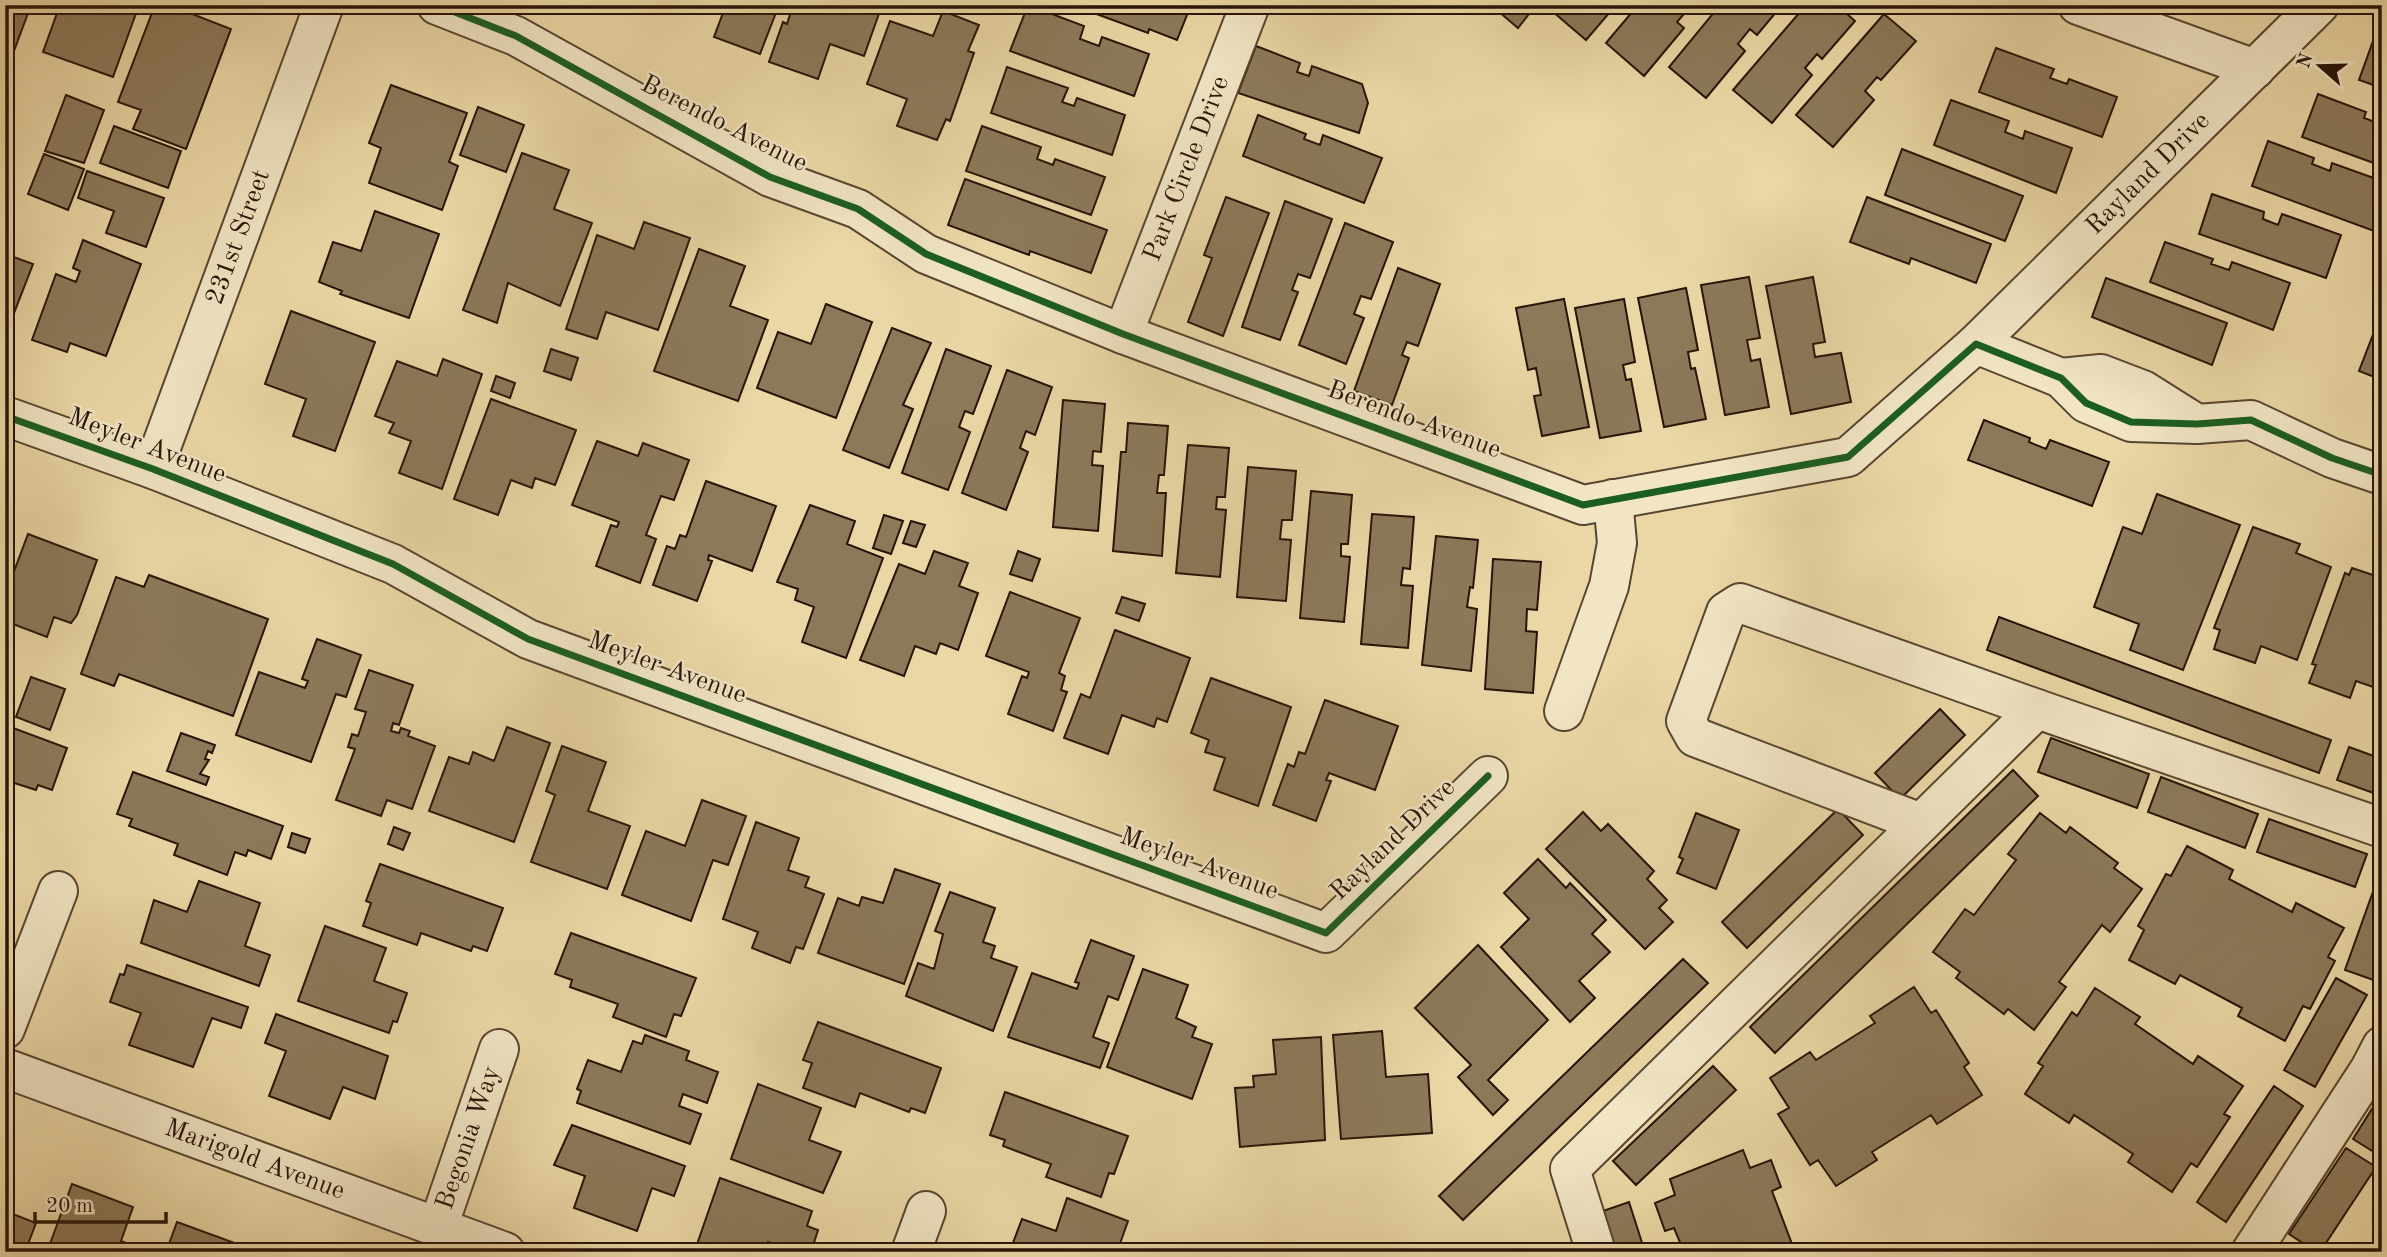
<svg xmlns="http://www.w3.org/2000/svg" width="2387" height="1257" viewBox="0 0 2387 1257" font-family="'Old Standard TT',serif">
	<rect width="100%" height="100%" fill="#ead7a5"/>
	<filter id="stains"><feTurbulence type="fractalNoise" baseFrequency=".00286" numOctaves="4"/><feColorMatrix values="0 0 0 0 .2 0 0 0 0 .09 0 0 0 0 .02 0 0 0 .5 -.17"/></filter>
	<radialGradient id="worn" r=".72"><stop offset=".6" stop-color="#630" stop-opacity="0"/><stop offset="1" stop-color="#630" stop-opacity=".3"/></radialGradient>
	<path fill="#8c795a" stroke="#271409" stroke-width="2" d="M5 5H31L11 59 5 57Z
		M60 5H139L113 77 43 52Z
		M155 5H169L231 29 186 149 133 129 141 110 118 102Z
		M726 5H779L760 54 714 37Z
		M793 5H882L864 56 830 44 818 79 769 62 783 22 787 24Z
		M1028 5 1084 26 1080 39 1099 46 1102 37 1149 54 1134 96 1010 51Z
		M1072 5H1191L1177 40 1149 29 1148 33Z
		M1491 5H1536L1518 28Z
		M1556 5H1616L1586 40 1552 11Z
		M1638 5H1702L1696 12 1690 7 1677 22 1684 28 1644 76 1606 43Z
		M1720 5H1782L1757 35 1750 29 1738 44 1745 51 1706 98 1669 67Z
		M1806 5H1837L1855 21 1822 59 1817 54 1805 68 1812 75 1772 123 1733 90Z
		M943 11 979 25 968 51 974 53 950 121 946 119 937 140 897 126 907 99 867 84 890 21 933 36Z
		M1884 14 1916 41 1881 80 1877 77 1865 91 1874 100 1833 147 1796 115Z
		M2373 41 2382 44V88L2359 80Z
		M1256 46 1300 63 1297 72 1309 76 1312 66 1362 84 1368 103 1359 133 1238 93Z
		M1996 48 2054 69 2050 78 2067 84 2069 79 2117 97 2102 137 1979 92Z
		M1007 67 1068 88 1062 102 1074 106 1077 98 1125 115 1112 155 991 113Z
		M391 85 467 113 449 162 458 166 442 210 369 183 381 148 369 143Z
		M2318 94 2366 112 2364 118 2380 124 2382 119V166L2302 137Z
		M66 95 104 110 84 163 45 151Z
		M1951 100 2009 121 2005 132 2023 139 2025 131 2072 148 2056 193 1934 145Z
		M478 107 524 125 506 172 460 155Z
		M1258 115 1306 134 1304 139 1320 145 1323 135 1382 158 1364 203 1243 156Z
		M114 126 181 151 168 188 100 163Z
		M982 126 1041 147 1037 159 1053 165 1055 159 1105 177 1091 215 966 171Z
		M2268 141 2314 158 2312 164 2330 171 2332 163 2382 181V210L2374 231 2252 186Z
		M1902 149 2023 196 2005 241 1885 195Z
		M522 153 569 170 554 209 592 223 560 306 508 283 497 323 463 310Z
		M44 154 84 169 68 210 28 194Z
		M87 171 164 198 146 247 106 233 114 211 78 198Z
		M965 179 1107 230 1091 273 1030 251 1029 255 948 225Z
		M2212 194 2264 212 2263 219 2278 225 2282 214 2341 235 2326 278 2199 234Z
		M1226 197 1269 213 1223 336 1188 322 1212 258 1204 255Z
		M1867 197 1991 244 1976 283 1911 258 1909 264 1850 242Z
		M1285 201 1332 219 1310 278 1298 274 1292 290 1298 292 1280 340 1242 327Z
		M375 211 439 234 409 318 340 294 342 291 319 282 333 242 361 251Z
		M644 222 690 238 658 330 606 312 597 339 566 329 597 235 634 249Z
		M1345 223 1393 242 1371 299 1361 296 1354 314 1364 318 1346 364 1299 345Z
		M5 236 14 239 8 255 33 264 9 326 5 325Z
		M83 240 141 264 106 356 70 343 67 352 32 340 56 274 76 282 80 271 73 268Z
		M2165 242 2213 259 2211 264 2229 270 2232 262 2290 283 2273 330 2150 282Z
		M699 249 745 266 730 306 768 320 738 401 654 371Z
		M1398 268 1440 284 1418 346 1407 342 1402 355 1409 358 1392 405 1354 391Z
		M1749 277 1760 338 1747 340 1751 361 1760 359 1769 407 1725 415 1701 285Z
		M1813 277 1825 342 1813 344 1815 357 1841 353 1851 402 1791 414 1766 286Z
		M2106 278 2227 323 2212 365 2092 317Z
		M1686 288 1698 350 1688 352 1691 369 1695 368 1706 419 1664 427 1638 298Z
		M1564 299 1589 427 1542 436 1534 396 1541 395 1536 368 1528 370 1516 308Z
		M1624 299 1635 362 1623 365 1626 380 1631 379 1641 431 1600 438 1575 308Z
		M826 304 872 322 836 418 757 388 778 332 811 344Z
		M291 311 375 342 335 451 293 436 306 399 265 384Z
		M2382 311V380L2359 371Z
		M892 328 931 343 903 405 913 409 889 468 843 450Z
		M551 349 578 358 571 380 544 371Z
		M946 349 991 366 973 414 965 411 959 427 970 432 948 490 902 473Z
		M443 359 482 374 442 489 399 473 411 441 389 433 394 423 375 416 397 361 437 376Z
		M1007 370 1052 387 1035 435 1026 431 1020 448 1028 452 1006 510 962 493Z
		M496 376 515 383 510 398 491 391Z
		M491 399 576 430 555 485 535 478 532 488 511 480 498 515 454 499Z
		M1063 400 1105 404 1101 452 1093 451 1092 465 1103 466 1098 531 1053 527Z
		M1984 420 2030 438 2029 442 2046 449 2050 440 2109 462 2092 506 1968 460Z
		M1128 423 1168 426 1164 475H1159L1157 493H1166L1162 556 1113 551 1121 452H1126Z
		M597 441 638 456 643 443 689 460 674 500 661 496 646 535 656 539 640 583 596 566 611 525 617 527 619 522 572 505Z
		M1188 445 1229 448 1225 497H1217L1216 509 1226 510 1220 577 1176 573Z
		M1248 467 1296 471 1292 520H1282L1280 539 1291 540 1286 601 1237 597Z
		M706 481 776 506 752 571 709 555 708 560 712 561 697 601 653 585 667 546 675 549 680 535 686 537Z
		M1311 491 1352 495 1348 544H1341V556L1350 557 1344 622 1300 618Z
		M2157 494 2240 525 2183 670 2130 650 2139 624 2094 607 2123 527 2142 534Z
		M810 505 855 521 847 544 883 558 846 658 802 642 814 607 795 600 798 589 777 582Z
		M1372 514 1414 517 1410 569 1403 568 1401 585 1413 586 1408 648 1361 644Z
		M884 515 903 521 891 554 873 548Z
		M911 521 925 525 916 547 903 543Z
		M2253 527 2300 544 2296 553 2331 567 2297 660 2261 646 2255 663 2214 649 2220 630 2214 628Z
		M28 534 97 560 77 615 71 623 54 617 47 637 5 621V592L9 583 6 582 9 572 13 574Z
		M1436 536 1478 540 1473 588 1470 587 1467 607 1477 609 1471 671 1422 665Z
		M934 551 968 563 959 586 978 593 958 650 940 643 936 654 915 646 904 676 860 660 899 564 925 574Z
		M1018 551 1040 559 1032 581 1010 574Z
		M1493 559 1541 562 1537 610 1527 609 1526 631 1537 632 1533 693 1485 689Z
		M2352 568 2382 578V690L2356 681 2350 698 2309 683 2316 665 2312 664 2345 573 2349 575Z
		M149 575 268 619 233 716 119 674 114 686 81 674 116 577 144 587Z
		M1010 592 1080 618 1059 673 1065 676 1061 690 1067 692 1053 731 1008 714 1022 676 1027 678 1029 672 986 656Z
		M1122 597 1145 604 1139 621 1116 613Z
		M1999 617 2331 740 2319 773 1987 650Z
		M1115 630 1190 658 1167 722 1157 718 1154 727 1122 715 1108 754 1064 738 1081 694 1090 698Z
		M317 639 361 655 346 697 336 694 311 762 236 735 259 672 305 688 308 681 302 679Z
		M369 670 413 685 399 725 393 723 391 731 399 733 401 728 410 731 408 736 435 746 412 809 387 800 381 816 336 800 355 749 348 747 352 734 358 736 366 712 355 709Z
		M31 677 65 689 50 730 16 717Z
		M1211 678 1291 707 1258 806 1214 790 1225 758 1205 752 1209 740 1191 733Z
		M1325 700 1398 726 1375 790 1329 773 1326 780 1331 781 1316 821 1273 805 1288 764 1294 767 1299 752 1305 754Z
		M1940 709 1965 735 1900 799 1875 773Z
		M5 725 67 748 52 790 38 785 36 790 5 780Z
		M507 727 550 743 514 842 429 811 449 757 469 764 473 752 494 761Z
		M181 733 215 745 212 753 208 751 205 759 209 760 200 774 209 777 206 785 167 771Z
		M2051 738 2149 774 2137 808 2038 772Z
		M562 746 606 762 588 811 630 826 607 889 531 862 555 795 546 791Z
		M2349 747 2382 759V796L2337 780Z
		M2013 770 2038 796 1775 1053 1750 1027Z
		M133 772 283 826 271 859 248 850 246 856 235 852 227 875 174 855 178 844 129 826 132 819 117 814Z
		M2161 777 2258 814 2245 848 2148 812Z
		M702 800 746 816 728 865 713 860 691 921 622 895 646 831 685 846Z
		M1838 809 1863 835 1747 948 1722 922Z
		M1583 812 1601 831 1608 824 1654 871 1647 879 1667 900 1659 908 1673 922 1645 949 1546 849Z
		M1696 813 1739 830 1716 889 1677 873 1683 859 1679 857Z
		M2040 813 2066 833 2070 827 2118 863 2114 868 2142 889 2110 932 2102 925 2059 982 2066 987 2034 1030 2008 1009 2004 1014 1956 978 1960 972 1933 952 1965 909 1974 915 2016 860 2008 854Z
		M2269 819 2367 854 2355 887 2257 852Z
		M756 822 799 838 788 870 809 877 805 887 824 894 803 949 796 947 790 963 752 948 758 932 723 919Z
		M394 827 410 833 403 850 388 844Z
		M292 833 310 839 305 853 288 847Z
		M2187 846 2233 870 2229 879 2292 912 2296 903 2344 928 2328 957 2335 961 2310 1009 2303 1006 2285 1041 2238 1016 2242 1008 2180 975 2175 984 2129 960 2144 930 2138 926 2166 874 2171 876Z
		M1538 859 1566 888 1570 883 1606 920 1592 934 1610 952 1579 981 1595 998 1570 1022 1501 947 1529 919 1504 893Z
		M380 864 503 908 487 951 473 946 471 951 421 933 417 945 363 926 371 903 366 901Z
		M895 869 940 884 904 984 818 953 838 898 859 906 862 897 883 903Z
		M2380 872 2382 975 2379 982 2345 970Z
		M199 881 260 903 245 946 270 955 259 986 141 943 154 900 187 912Z
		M950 892 995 908 983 942 995 946 991 958 1017 967 993 1031 906 996 918 963 934 969 943 934 935 931Z
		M325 926 386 948 374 981 407 993 397 1022 393 1021 389 1033 298 1001Z
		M571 933 696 978 681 1016 674 1014 666 1037 613 1017 618 1004 570 987 572 980 555 974Z
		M1091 940 1134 956 1118 1000 1108 996 1093 1037 1109 1043 1100 1068 1008 1037 1032 973 1077 989 1079 983 1075 982Z
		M1478 945 1548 1020 1488 1080 1508 1100 1493 1115 1458 1077 1471 1065 1415 1008Z
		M1683 959 1708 983 1463 1220 1439 1196Z
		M127 965 248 1007 241 1028 212 1018 193 1067 129 1045 141 1013 110 1002 120 974 124 975Z
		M1143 969 1188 985 1176 1018 1196 1027 1192 1037 1212 1044 1192 1099 1107 1067Z
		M2336 978 2367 995 2315 1087 2284 1070Z
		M1914 987 1931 1013 1936 1010 1969 1063 1964 1067 1982 1095 1937 1124 1931 1115 1872 1152 1877 1160 1836 1186 1818 1160 1810 1165 1778 1114 1789 1108 1770 1078 1810 1052 1816 1060 1875 1023 1870 1016Z
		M2095 988 2140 1017 2135 1024 2193 1064 2198 1056 2243 1086 2224 1114 2230 1117 2197 1167 2191 1163 2172 1192 2128 1162 2133 1154 2074 1115 2069 1123 2025 1094 2043 1066 2038 1063 2072 1012 2077 1016Z
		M276 1014 388 1056 375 1099 343 1087 330 1119 269 1096 286 1051 265 1043Z
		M818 1022 941 1068 925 1113 911 1108 909 1112 860 1093 855 1107 803 1088 812 1063 803 1060Z
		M1382 1031 1386 1077 1428 1074 1432 1133 1341 1139 1333 1035Z
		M645 1035 689 1051 686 1060 718 1072 707 1103 683 1094 679 1106 701 1114 690 1144 577 1103 581 1091 577 1089 588 1060 621 1072 633 1041 642 1044Z
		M1321 1037 1325 1140 1240 1147 1235 1088 1254 1087 1253 1076 1276 1074 1273 1040Z
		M1713 1066 1736 1090 1636 1185 1613 1161Z
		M758 1084 821 1108 809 1140 841 1152 823 1193 731 1159Z
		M2274 1086 2303 1106 2226 1222 2197 1202Z
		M1005 1092 1128 1136 1114 1174 1109 1173 1101 1197 1046 1177 1051 1164 1003 1146 1005 1140 990 1135Z
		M2382 1093V1157L2353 1139Z
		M572 1125 685 1166 674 1196 652 1188 637 1231 574 1208 585 1176 554 1165Z
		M2346 1148 2376 1167 2320 1252H2316L2289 1234Z
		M1743 1150 1750 1168 1771 1160 1781 1187 1772 1191 1795 1252H1684L1674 1228 1665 1231 1655 1203 1675 1195 1670 1179Z
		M720 1178 812 1211 807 1226 818 1230 811 1252H794L768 1242 764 1252 695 1250Z
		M72 1184 133 1207 121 1241 139 1248 138 1252H47Z
		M1067 1198 1128 1221 1117 1252H1014L1011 1248 1022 1219 1056 1231Z
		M1629 1202 1645 1252H1607L1594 1214Z
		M5 1211 36 1223 25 1252H5Z
		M177 1222 243 1246 241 1252H166Z"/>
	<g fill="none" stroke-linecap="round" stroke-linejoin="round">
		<g stroke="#584530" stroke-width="42">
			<g id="minor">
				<path d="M437 5 516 36 770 177 858 209 926 254 1123 334 1583 505 1848 457 1976 344 2061 378 2086 403 2131 422 2197 424 2251 420 2332 458 2382 475"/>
				<path d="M2078 5 2255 69"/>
				<path id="s1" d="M1123 334 1250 5"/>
				<path id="s2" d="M1976 344 2319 5"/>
				<path d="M2061 378 2101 374 2143 390 2197 424"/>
				<path d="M5 416 153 469 393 564 528 639 1326 933 1488 776"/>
				<path id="s3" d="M153 469 324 5"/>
				<path d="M1564 711 1609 586 1617 543 1613 499"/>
				<path d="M1921 823 1695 737 1686 721 1726 612 1740 603 2037 709"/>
				<path d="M5 1029 58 891"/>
				<path id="s4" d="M5 1068 505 1252"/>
				<path id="s5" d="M438 1227 499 1049"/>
				<path d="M911 1252 926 1211"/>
				<path d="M1596 1252 1570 1169 2037 709 2382 828"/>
				<path d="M2251 1252 2370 1069 2382 1046"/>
			</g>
		</g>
		<use href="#minor" stroke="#f1e5c4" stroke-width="38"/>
		<g stroke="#f1e5c4" stroke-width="11">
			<path id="cycleway" d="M437 5 516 36 770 177 858 209 926 254 1123 334 1583 505 1848 457 1976 344 2061 378 2086 403 2131 422 2197 424 2251 420 2332 458 2382 475
				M5 416 153 469 393 564 528 639 1326 933 1488 776"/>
		</g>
		<use href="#cycleway" stroke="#1b5e20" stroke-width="7"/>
	</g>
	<g text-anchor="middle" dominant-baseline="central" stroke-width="5" stroke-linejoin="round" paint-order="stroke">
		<g font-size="26" fill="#271409" stroke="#f1e5c4">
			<text transform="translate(724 124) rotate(27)">Berendo Avenue</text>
			<text stroke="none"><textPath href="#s1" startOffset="177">Park Circle Drive</textPath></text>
			<text stroke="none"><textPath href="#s2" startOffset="242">Rayland Drive</textPath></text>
			<text stroke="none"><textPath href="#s3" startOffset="247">231st Street</textPath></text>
			<text transform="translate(1414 420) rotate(20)">Berendo Avenue</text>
			<text transform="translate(147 446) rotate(21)">Meyler Avenue</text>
			<text transform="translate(667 668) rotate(20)">Meyler Avenue</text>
			<text transform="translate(1393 840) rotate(-44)">Rayland Drive</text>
			<text transform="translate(1199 864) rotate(20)">Meyler Avenue</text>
			<text stroke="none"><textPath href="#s5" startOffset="94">Begonia Way</textPath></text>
			<text stroke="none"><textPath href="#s4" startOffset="266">Marigold Avenue</textPath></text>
		</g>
	</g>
	<rect width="2387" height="1257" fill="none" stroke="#ead7a5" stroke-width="28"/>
	<rect x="7" y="7" width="2373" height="1243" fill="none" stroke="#271409" stroke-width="3.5"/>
	<rect x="14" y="14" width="2359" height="1229" fill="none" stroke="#271409" stroke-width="2"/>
	<g transform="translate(2320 66) rotate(290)" stroke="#f1e5c4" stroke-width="5" paint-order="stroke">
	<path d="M0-5L12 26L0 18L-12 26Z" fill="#271409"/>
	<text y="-10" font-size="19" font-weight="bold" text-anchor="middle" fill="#271409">N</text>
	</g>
	<path d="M35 1212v10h131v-10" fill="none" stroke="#271409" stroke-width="3.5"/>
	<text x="46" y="1212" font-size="21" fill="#271409" stroke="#f1e5c4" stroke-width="5" paint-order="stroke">20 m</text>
	<rect width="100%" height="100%" filter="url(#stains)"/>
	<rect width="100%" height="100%" fill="url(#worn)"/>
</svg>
